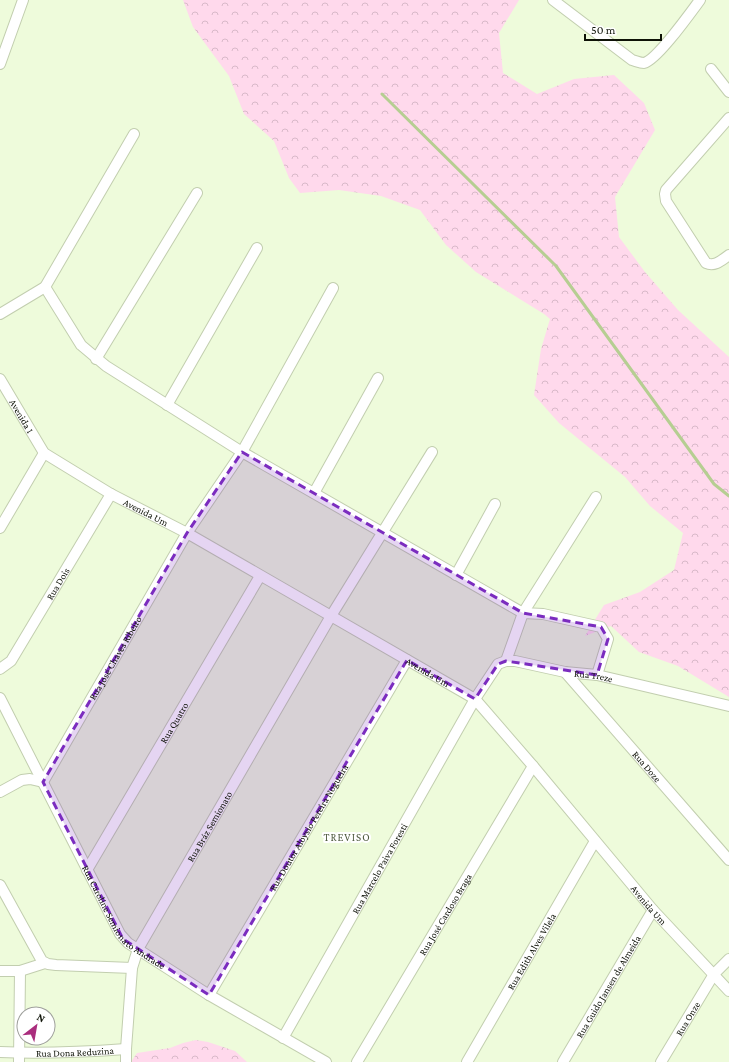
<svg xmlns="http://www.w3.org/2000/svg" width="729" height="1062" viewBox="0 0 729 1062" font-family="'Crimson Pro',serif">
<defs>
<pattern id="forest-crowns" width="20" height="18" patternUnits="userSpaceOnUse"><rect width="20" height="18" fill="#ffd9ec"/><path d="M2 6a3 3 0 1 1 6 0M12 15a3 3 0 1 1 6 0" fill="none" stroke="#d9b9c9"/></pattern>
</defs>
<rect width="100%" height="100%" fill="#eefbdb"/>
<path fill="url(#forest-crowns)" d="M183,0H519L499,33L503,73L537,94L574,79L614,75L644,103L655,130L615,197L619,237L645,272L678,310L729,357V697L678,666L639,652L611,626L585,636L604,605L640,592L674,570L683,533L650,506L625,477L559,423L534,395L541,349L550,319L544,314L476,272L446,245L420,210L381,196L339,190L300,193L289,178L274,141L244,114L229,76L193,27Z
M196,1040L208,1042L235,1051L247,1062H131L137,1053L170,1048L183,1043Z"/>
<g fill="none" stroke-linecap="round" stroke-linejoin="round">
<path stroke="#b6ce92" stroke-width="3" d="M382,94L556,266L714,484L729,496"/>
<g stroke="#c2ceaf" stroke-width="12">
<g id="street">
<path d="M553,0L632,60C636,61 640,63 644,63C657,60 691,12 700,0"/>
<path d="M0,64L23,0"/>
<path d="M711,69L729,92"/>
<path d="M729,118L666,190L665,194L666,201L706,263C715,267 722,260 729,255"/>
<path d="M45,287L81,345L106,366L242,452L523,613L543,614L601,627L608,639L597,675"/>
<path d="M0,314L45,287L134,134"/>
<path d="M96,359L197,193"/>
<path id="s1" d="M0,379L44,453L111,494L187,533L475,699L533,766L653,910L729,991"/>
<path d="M167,405L257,248"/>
<path d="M314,493L378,378"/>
<path d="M0,528L44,453"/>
<path d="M456,575L495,504"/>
<path d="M506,661L523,613L596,497"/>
<path id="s2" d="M0,669L11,661L111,494"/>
<path id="s3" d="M565,672L729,860"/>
<path id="s4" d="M0,698L120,934L128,943L209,995L326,1062"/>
<path id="s5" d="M0,792L22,780L30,779L43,782L187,533L242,452L333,288"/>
<path id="s6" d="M87,870L260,576"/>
<path d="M0,885L42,961L48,964L56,965L132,968"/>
<path d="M0,971H20L45,963"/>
<path id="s7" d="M209,995L407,660"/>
<path id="s8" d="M283,1038L475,699L498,664L506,661H515L565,672L597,675L729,706"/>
<path id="s9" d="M0,1052C42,1054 84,1052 126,1049"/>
<path d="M19,1062L20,971"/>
<path id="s10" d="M126,1062V1049L132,968L138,949L331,616L432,452"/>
<path id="s11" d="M357,1062L533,766"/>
<path id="s12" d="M467,1062L595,841"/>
<path id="s13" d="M563,1062L653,910"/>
<path id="s14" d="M661,1062L714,974L729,959"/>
</g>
</g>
<use href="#street" stroke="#fff" stroke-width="10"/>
</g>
<path fill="#7b2cbf" fill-opacity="0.2" stroke="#7b2cbf" stroke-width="3" stroke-dasharray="8 5" stroke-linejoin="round" d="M242,452L523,613L601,627L608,639L597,675L506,661L498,664L475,699L407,660L209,995L123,939L43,782L187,533Z"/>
<g text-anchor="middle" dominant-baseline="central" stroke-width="4" stroke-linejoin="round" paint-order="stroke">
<g font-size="10" fill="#0e1207" stroke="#fff">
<text stroke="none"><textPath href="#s1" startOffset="43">Avenida 1</textPath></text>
<text stroke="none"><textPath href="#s1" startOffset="204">Avenida Um</textPath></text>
<text stroke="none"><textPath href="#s2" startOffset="104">Rua Dois</textPath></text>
<text stroke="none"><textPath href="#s5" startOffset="190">Rua José Chaves Ribeiro</textPath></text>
<text stroke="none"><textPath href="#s1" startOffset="528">Avenida Um</textPath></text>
<text stroke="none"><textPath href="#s8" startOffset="529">Rua Treze</textPath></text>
<text stroke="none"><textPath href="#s6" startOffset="171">Rua Quatro</textPath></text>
<text stroke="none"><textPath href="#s3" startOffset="125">Rua Doze</textPath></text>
<text stroke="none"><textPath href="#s10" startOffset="256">Rua Bráz Semionato</textPath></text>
<text stroke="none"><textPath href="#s7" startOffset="195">Rua Doutor Aloysio Pereira Nogueira</textPath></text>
<text stroke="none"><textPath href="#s8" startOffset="195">Rua Marcelo Paiva Foresti</textPath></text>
<text stroke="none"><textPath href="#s1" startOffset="852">Avenida Um</textPath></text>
<text stroke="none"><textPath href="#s11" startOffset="172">Rua José Cardoso Braga</textPath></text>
<text stroke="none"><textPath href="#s4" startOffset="254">Rua Caroline Semionato Andrade</textPath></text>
<text stroke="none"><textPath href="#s12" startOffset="128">Rua Edith Alves Vilela</textPath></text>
<text stroke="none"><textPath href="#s13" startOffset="88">Rua Guido Jansen de Almeida</textPath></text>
<text stroke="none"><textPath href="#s14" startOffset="51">Rua Onze</textPath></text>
<text stroke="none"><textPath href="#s9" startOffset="75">Rua Dona Reduzina</textPath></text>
</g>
<g font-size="11" letter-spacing="1" fill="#4f5a3f" stroke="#fff">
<text x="347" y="837">TREVISO</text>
</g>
</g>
<g transform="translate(36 1026) rotate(31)"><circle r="19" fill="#ffffff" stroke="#9fa09c"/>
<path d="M0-3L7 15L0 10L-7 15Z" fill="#aa2d7d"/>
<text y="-6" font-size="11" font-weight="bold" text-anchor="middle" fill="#0e1207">N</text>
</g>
<path d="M585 34v6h76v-6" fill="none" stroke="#0e1207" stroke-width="2"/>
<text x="591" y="34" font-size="12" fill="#0e1207" stroke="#ffffff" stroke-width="3" paint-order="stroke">50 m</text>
</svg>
